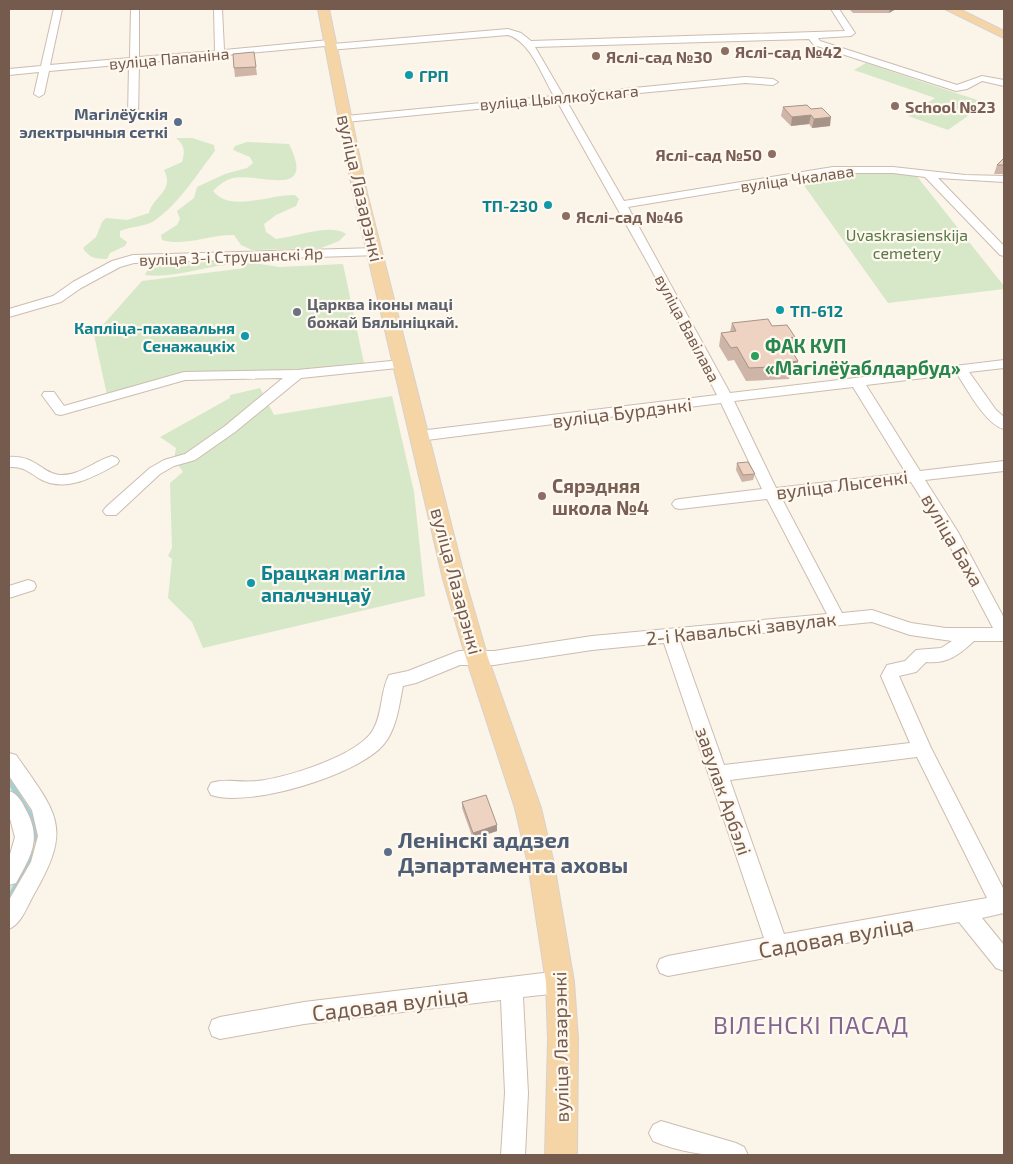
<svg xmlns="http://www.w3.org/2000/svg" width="1013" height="1164" viewBox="0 0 1013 1164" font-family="'Exo 2',sans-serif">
<rect width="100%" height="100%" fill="#fbf4e9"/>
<path fill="#d6e8c8" d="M866,63L986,103L948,130L908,116L935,98L854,70Z
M176,138H192L214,145L215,151C196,175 180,203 154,221C144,227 131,226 120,231V237L127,242L125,246L110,253L107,259C96,259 89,258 83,248L96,237L102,222L106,218L127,220L149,213C153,196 175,191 164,170L182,162C185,151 185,146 176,138Z
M247,142L289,144C317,201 259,172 233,178C225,180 219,185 213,191C230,213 271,194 295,195L299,199L296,206L276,215L264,224L266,232L276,239C295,237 332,223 346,234L339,241L321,248L252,250L241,245L234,235C211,234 184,247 162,240L161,235L177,225L180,219L177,211L194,198L197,187L225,174L247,168L253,163L250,157L233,150L235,146Z
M870,173L915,174L1004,286V289L888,303L798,177Z
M223,258L279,267L343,264L364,363L299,371L180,373L107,395L94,335L142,281L245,268L240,264C209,264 176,279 145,275L148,269L162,265Z
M260,388L274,415L392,396L414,492L425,596L203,648L192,622L168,598L172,559L168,556L172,548L170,483L183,472L174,459L176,448L160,437L230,398V395Z
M9,770L38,815L42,845L9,909V888L27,855L33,839V828L27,813L9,788Z"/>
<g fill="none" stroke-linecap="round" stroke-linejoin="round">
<path stroke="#a5cfd5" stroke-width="4.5" d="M9,781L32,817L37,842
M9,898L34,853"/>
<g stroke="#cdbcb0" stroke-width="2">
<path id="minor" d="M54,9H62L50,65L130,58L131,9H139V57L215,51L214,9H222L224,50L329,40L333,44L508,29L521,33L531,41L845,31L831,9H839L855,33L851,36L818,38L820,41L957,85L982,76L1004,80V86L982,81L967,89L956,91L814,45L809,39L535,47L563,95L745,77L773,79L778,82L773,85L745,83L566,100L624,201L833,167H893L965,175L1004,176V182L938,178L1004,246V256L1000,255L925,177L893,173H833L628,207L730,393L1004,360V368L969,372L996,410L1004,417V429C986,425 967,389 957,374L866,385L920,471L1004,461V471L925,480L958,532L1004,618V641H974C959,655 947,664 926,662L916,672L899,676L931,748L1004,890V913L982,918L1004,945V971L996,968L959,922L668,976L660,973L657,966L660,959L668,956L764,938L664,643L592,650L494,665H460L416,683L403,686C399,705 397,728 384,744C359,775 249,808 211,795L208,789L211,783C225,778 242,783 257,781C285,778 358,756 373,730C383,713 380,692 389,675L408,671L459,651H494L592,636L827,614L767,499L680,509L675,508L672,504L675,500L680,499L762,489L721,403L419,441L412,436L419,431L717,395L650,267L557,101L346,122L341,119L346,116L554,96C542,76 531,42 508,35L329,50L325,46L139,63L138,118L133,121L128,118L129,64L49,71L44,94L39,97L34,94L39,72L9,75V69L41,66ZM853,387L906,473L776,488L734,401ZM911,482L943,533L993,628H946L911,623L872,610L842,613L781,497ZM872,622L910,635L952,641L941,648L916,650L905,661L887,665L881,676L910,743L724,765L680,641ZM917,757L987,898L784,934L730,780Z
M375,248L379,249V255L134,263L120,267L81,288L61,302L9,317V309L53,296L73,282L112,261L133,255Z
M402,360L407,361L409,364L407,367L301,378L235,432L195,460L174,466L160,474L116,515H106L103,511L106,507L150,468L164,460L185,454L225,426L283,378L185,380L61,415L56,414L42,395L44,392H54L64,406L184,372L297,370Z
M112,456L117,458L119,461L117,464C94,477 66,493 40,479C29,472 23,466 9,467V457C36,455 42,474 60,475C80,476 94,461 112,456Z
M28,580L34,582L36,586L34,590L9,598V586Z
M9,753L16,755C58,815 73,827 33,896C27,907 21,924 9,929V900L31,862L38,836L32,810L9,776Z
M9,791C18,794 22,802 26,810C42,839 31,856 16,883L9,885V858L15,837L9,815Z
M560,971L568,975L571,982L568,989L560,993L523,997L528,1093L525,1155H501L505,1093L501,1000L304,1024L220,1039L212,1036L209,1028L212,1020L220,1017L304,1002Z
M661,1121L736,1143L744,1147L748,1155C715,1157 684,1154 653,1141L649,1133L653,1125Z"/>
</g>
<g stroke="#d8d1cd" stroke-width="2">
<path id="major" d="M318,9H329L367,193L465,579L488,658L541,808L554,864L574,982L578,1039L577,1155H545L548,1039L546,982L528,864L515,808L466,658L443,579L353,193Z
M945,9H959L1004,31V38Z"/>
</g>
<use href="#minor" fill="#fff" fill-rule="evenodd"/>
<use href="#major" fill="#f5d5a6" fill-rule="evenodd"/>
</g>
<path fill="#ceb5a7" d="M849,9H896L889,13H853Z
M254,52L257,75L235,77L234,68Z
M807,105L830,126L812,128L809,124L791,126L781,116L783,107Z
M1004,158V174H994L997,165Z
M732,323L772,326L795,337L792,350L798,361L795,374H790L789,379L746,381L734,360L728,361L719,346L721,333L730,332Z
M737,463L755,474L753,480L742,482L736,470Z
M462,802L497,831L473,839L462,808Z"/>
<path fill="#a79488" d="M890,9H896L889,13Z
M811,115L809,124L791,126L792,117Z
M831,117L830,126L812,128L814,119Z
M795,337L792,350L781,351L784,339Z
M798,361L795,374H790L792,366L790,362Z
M497,825V831L473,839V833Z"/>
<path fill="#efd3c2" stroke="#a79488" d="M254,52L256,67L234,68L233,54Z
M807,105L811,109L822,108L831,117L814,119L811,115L792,117L783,107Z
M1004,158V165H997Z
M768,319L772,326L787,325L795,337L784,339L798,361L790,362L792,366L749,368L737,347L731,348L721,333L736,331L732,323Z
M748,462L755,474L743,475L737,463Z
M486,795L497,825L473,833L462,802Z"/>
<g fill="#8d6e63" stroke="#fef8ef" stroke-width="2">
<circle cx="725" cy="51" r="5"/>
<circle cx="596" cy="56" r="5"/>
<circle cx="895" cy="106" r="5"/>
<circle cx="772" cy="154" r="5"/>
<circle cx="566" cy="216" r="5"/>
<circle cx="542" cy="496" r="5"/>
</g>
<g fill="#0f9aa8" stroke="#fef8ef" stroke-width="2">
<circle cx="409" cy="75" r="5"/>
<circle cx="548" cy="205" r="5"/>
<circle cx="780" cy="310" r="5"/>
<circle cx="245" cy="336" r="5"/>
<circle cx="251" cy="583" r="5"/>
</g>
<g fill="#5c6f8a" stroke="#fef8ef" stroke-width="2">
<circle cx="178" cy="122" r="5"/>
<circle cx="388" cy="852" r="5"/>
</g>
<circle fill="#6b7280" stroke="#fef8ef" stroke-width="2" cx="297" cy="312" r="5"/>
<circle fill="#2e9e5b" stroke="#fef8ef" stroke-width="2" cx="755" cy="356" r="5"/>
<g text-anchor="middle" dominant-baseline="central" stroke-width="4.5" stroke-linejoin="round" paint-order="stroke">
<g font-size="16" font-weight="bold" fill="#785e54" stroke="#fef8ef" text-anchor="start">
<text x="735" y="51">Яслі-сад №42</text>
<text x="606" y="56">Яслі-сад №30</text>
<text x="905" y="106">School №23</text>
<text x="762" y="154" text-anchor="end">Яслі-сад №50</text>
<text x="576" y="216">Яслі-сад №46</text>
</g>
<g font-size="16" fill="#745b4e" stroke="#fef8ef">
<text transform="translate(169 58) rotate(-5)">вуліца Папаніна</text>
<text transform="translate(559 97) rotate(-5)">вуліца Цыялкоўскага</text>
<text transform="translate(797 178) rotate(-8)">вуліца Чкалава</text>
<text transform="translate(231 256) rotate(-2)">вуліца 3-і Струшанскі Яр</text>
<text transform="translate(688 328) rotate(62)">вуліца Вавілава</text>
</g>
<g font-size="16" font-weight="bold" fill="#0d838f" stroke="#fef8ef" text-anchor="start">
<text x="419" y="75">ГРП</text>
<text x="538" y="205" text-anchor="end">ТП-230</text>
<text x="790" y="310">ТП-612</text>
<text x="235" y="327" text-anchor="end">Капліца-пахавальня<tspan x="235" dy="18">Сенажацкіх</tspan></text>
</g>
<g font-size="16" font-weight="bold" fill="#4e5e75" stroke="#fef8ef" text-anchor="end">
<text x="168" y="113">Магілёўскія<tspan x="168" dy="18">электрычныя сеткі</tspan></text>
</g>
<g font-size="16" fill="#577947" stroke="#fef8ef">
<text x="907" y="234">Uvaskrasienskija<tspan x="907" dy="18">cemetery</tspan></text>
</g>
<g font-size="16" font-weight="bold" fill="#5b616d" stroke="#fef8ef" text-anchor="start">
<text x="307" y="303">Царква іконы маці<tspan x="307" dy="18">божай Бялыніцкай.</tspan></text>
</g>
<g font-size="19" fill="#745b4e" stroke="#fef8ef">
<text transform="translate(361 188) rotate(77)">вуліца Лазарэнкі</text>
<text transform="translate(622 412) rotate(-7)">вуліца Бурдэнкі</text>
<text transform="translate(842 484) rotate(-7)">вуліца Лысенкі</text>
<text transform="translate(953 540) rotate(60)">вуліца Баха</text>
<text transform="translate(457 581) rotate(75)">вуліца Лазарэнкі</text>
<text transform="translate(741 628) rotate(-6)">2-і Кавальскі завулак</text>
<text transform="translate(724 791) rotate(71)">завулак Арбэлі</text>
<text transform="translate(560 1047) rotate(-91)">вуліца Лазарэнкі</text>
</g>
<g font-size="19" font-weight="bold" fill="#27864d" stroke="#fef8ef" text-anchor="start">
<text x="765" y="345">ФАК КУП<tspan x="765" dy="22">«Магілёўаблдарбуд»</tspan></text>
</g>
<g font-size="19" font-weight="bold" fill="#785e54" stroke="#fef8ef" text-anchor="start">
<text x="552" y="485">Сярэдняя<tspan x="552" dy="22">школа №4</tspan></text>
</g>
<g font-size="19" font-weight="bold" fill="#0d838f" stroke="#fef8ef" text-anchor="start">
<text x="261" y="572">Брацкая магіла<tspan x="261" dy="22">апалчэнцаў</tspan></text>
</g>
<g font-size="22" font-weight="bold" fill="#4e5e75" stroke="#fef8ef" text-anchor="start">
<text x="398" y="839">Ленінскі аддзел<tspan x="398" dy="25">Дэпартамента аховы</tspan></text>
</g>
<g font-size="22" fill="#745b4e" stroke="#fef8ef">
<text transform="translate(836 936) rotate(-10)">Садовая вуліца</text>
<text transform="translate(390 1003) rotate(-7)">Садовая вуліца</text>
</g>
<g font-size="24" letter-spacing="1" fill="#816690" stroke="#fef8ef">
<text x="811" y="1024">ВІЛЕНСКІ ПАСАД</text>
</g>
</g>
<rect width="1013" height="1164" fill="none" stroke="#745b4e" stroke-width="20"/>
</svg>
